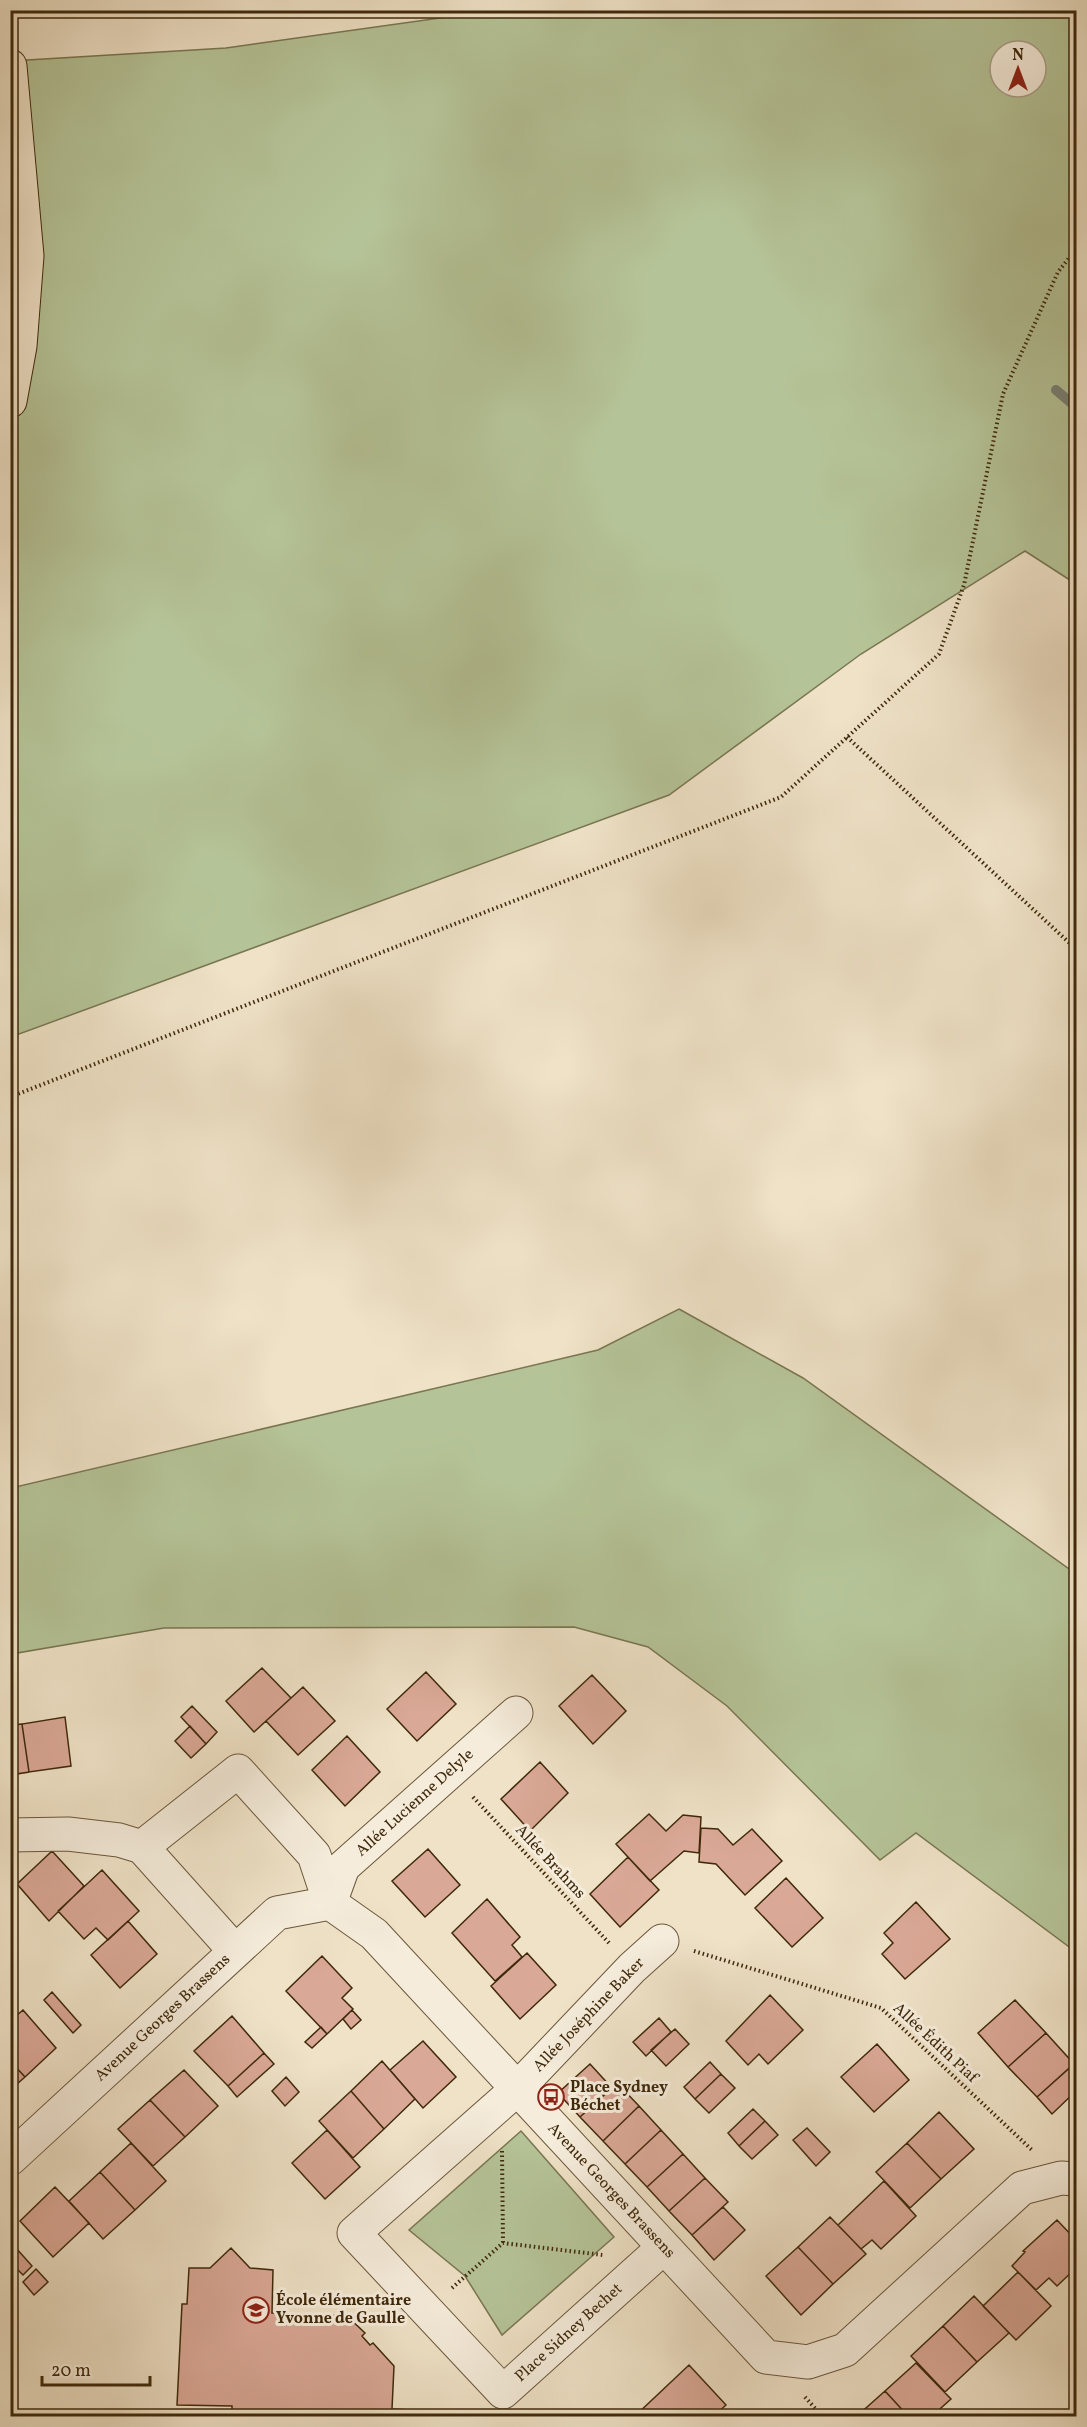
<svg xmlns="http://www.w3.org/2000/svg" width="1087" height="2427" viewBox="0 0 1087 2427" font-family="Vollkorn,serif">
<rect width="100%" height="100%" fill="#efe2c7"/>
<filter id="stains"><feTurbulence type="fractalNoise" baseFrequency=".00333" numOctaves="4"/><feColorMatrix values="0 0 0 0 .2 0 0 0 0 .09 0 0 0 0 .02 0 0 0 .5 -.17"/></filter>
<radialGradient id="worn" r=".72"><stop offset=".6" stop-color="#630" stop-opacity="0"/><stop offset="1" stop-color="#630" stop-opacity=".3"/></radialGradient>
<path fill="#b5c498" stroke="#7a7652" stroke-width="1.5" fill-rule="evenodd" d="M497,10L1076,11V584L1025,551L861,654L669,795L11,1037V61L226,48ZM1000,51H1036V87H1000Z
M679,1309L803,1378L1076,1574V1952L916,1833L880,1860L727,1706L648,1647L574,1627L164,1628L11,1654V1488L598,1350Z
M521,2131L614,2237L502,2335L465,2276L409,2230Z"/>
<g fill="none" stroke-linecap="round" stroke-linejoin="round">
<path stroke="#778176" stroke-width="10" d="M1056,390L1076,407"/>
</g>
<path fill="#daa896" stroke="#3f290b" stroke-width="1.5" d="M262,1668L291,1698L254,1732L226,1701Z
M426,1672L456,1704L417,1741L387,1709Z
M592,1675L626,1711L593,1744L559,1706Z
M303,1687L335,1721L298,1755L266,1721Z
M192,1706L217,1732L206,1744L181,1717Z
M65,1717L71,1766L29,1772L22,1724Z
M22,1724L29,1772L10,1775V1725Z
M190,1726L206,1744L191,1758L175,1741Z
M347,1736L380,1772L345,1806L312,1770Z
M540,1762L568,1793L530,1831L501,1799Z
M649,1814L666,1831L683,1815L701,1817L699,1853L684,1851L650,1881L616,1844Z
M701,1828L718,1829L733,1845L752,1829L782,1861L745,1895L716,1864L699,1862Z
M428,1849L460,1885L425,1917L392,1881Z
M52,1851L84,1886L49,1921L17,1884Z
M628,1857L659,1890L620,1927L590,1894Z
M102,1870L139,1911L108,1940L96,1928L84,1939L58,1911Z
M786,1878L823,1918L792,1947L755,1908Z
M487,1899L520,1937L512,1945L522,1957L495,1981L452,1933Z
M916,1902L950,1939L905,1979L882,1954L893,1943L884,1933Z
M128,1921L157,1954L120,1988L91,1955Z
M527,1953L556,1985L520,2019L491,1986Z
M322,1956L352,1988L342,1998L353,2009L327,2034L286,1991Z
M52,1992L81,2025L73,2033L44,2000Z
M770,1995L803,2030L768,2064L759,2054L748,2065L726,2041Z
M1015,2000L1046,2033L1008,2067L978,2033Z
M23,2010L56,2048L25,2077L10,2061V2021Z
M352,2010L361,2020L351,2029L343,2019Z
M232,2016L264,2053L228,2086L194,2051Z
M659,2018L671,2032L646,2056L633,2042Z
M321,2027L327,2034L312,2048L305,2042Z
M675,2029L689,2044L666,2066L651,2050Z
M1046,2033L1074,2064L1037,2097L1008,2067Z
M423,2041L456,2077L423,2108L390,2070Z
M877,2044L909,2080L874,2112L841,2077Z
M264,2053L274,2064L237,2097L228,2086Z
M10,2061L25,2077L10,2090Z
M382,2061L415,2099L384,2129L351,2091Z
M710,2062L721,2074L695,2099L684,2087Z
M1076,2062V2091L1052,2114L1037,2097Z
M590,2064L612,2088L580,2117L558,2093Z
M184,2070L218,2106L185,2137L150,2100Z
M721,2074L735,2088L709,2113L695,2099Z
M286,2077L299,2092L285,2106L272,2091Z
M617,2083L639,2106L603,2141L580,2117Z
M351,2091L384,2129L353,2158L319,2121Z
M150,2100L185,2137L153,2166L118,2129Z
M639,2106L661,2130L625,2164L603,2141Z
M753,2109L765,2121L739,2146L728,2133Z
M939,2112L974,2149L941,2179L907,2143Z
M765,2121L778,2135L752,2159L739,2146Z
M807,2128L830,2152L816,2166L793,2140Z
M327,2130L360,2167L325,2199L292,2163Z
M661,2130L683,2154L647,2187L625,2164Z
M131,2143L166,2181L135,2210L100,2172Z
M907,2143L941,2179L910,2208L876,2172Z
M683,2154L705,2178L669,2211L647,2187Z
M100,2172L135,2210L103,2239L69,2201Z
M705,2178L728,2202L692,2235L669,2211Z
M884,2181L916,2216L881,2249L872,2240L861,2249L838,2225Z
M55,2187L89,2223L53,2257L20,2221Z
M723,2207L745,2230L714,2260L692,2235Z
M830,2217L866,2254L833,2284L798,2247Z
M1057,2220L1076,2240V2268L1057,2286L1049,2278L1036,2290L1012,2266L1025,2252L1023,2251Z
M798,2247L833,2284L801,2315L766,2276Z
M16,2248L32,2266L23,2275L10,2262V2253Z
M231,2248L250,2268L273,2270L272,2313L347,2316L365,2333L362,2336L370,2345L373,2343L394,2366L392,2409L411,2410L410,2416H232V2406L177,2405L182,2304H187L189,2268H210Z
M36,2269L48,2282L34,2295L23,2282Z
M1018,2272L1051,2306L1016,2340L983,2306Z
M974,2296L1009,2333L977,2362L943,2326Z
M943,2326L977,2362L945,2392L911,2356Z
M916,2363L951,2399L932,2416H908L885,2391Z
M689,2365L726,2405L714,2416H635Z
M885,2391L908,2416H857Z"/>
<g fill="none" stroke-linecap="round" stroke-linejoin="round">
<g stroke="#6b573a" stroke-width="35">
<path id="minor" d="M10,1835L68,1834L119,1840L142,1847L235,1951
M142,1847L238,1771L314,1855L330,1903
M330,1903L343,1867L516,1713
M662,1941L632,1968L517,2089L354,2233L503,2392L663,2248
M10,2159L277,1913L330,1903L374,1934L766,2357L808,2362L845,2350L1022,2188L1061,2178L1076,2179"/>
</g>
<g stroke="#3f290b" stroke-width="35">
<path id="highway" d="M10,66L27,256L20,346L10,401"/>
</g>
<path stroke="#3f290b" stroke-width="4" stroke-dasharray="1.5 3" stroke-linecap="butt" d="M847,737L1076,949
M10,1097L781,797L939,654L964,585L1003,394L1058,272L1076,249
M473,1797L609,1943
M694,1951L881,2008L1032,2150
M502,2151L503,2243
M452,2288L503,2243L603,2255
M805,2397L822,2416"/>
<use href="#minor" stroke="#f5ecdb" stroke-width="33"/>
<use href="#highway" stroke="#efe2c7" stroke-width="33"/>
</g>
<defs>
<g id="bus-ring" transform="scale(1.35)"><circle r="9.5" fill="#f5ecdb" stroke="#8f2418" stroke-width="1.5"/><path d="M-5-6H5V4H4V6H2V4H-2V6H-4V4H-5ZM-3.5-4V0h7V-4ZM-3.5 1.2v1.5H-2V1.2ZM2 1.2v1.5H3.5V1.2Z" fill="#8f2418"/></g>
<g id="school-ring" transform="scale(1.35)"><circle r="9.5" fill="#f5ecdb" stroke="#8f2418" stroke-width="1.5"/><path d="M0-5L7-2L0 1L-7-2ZM-4 1L0 2.5L4 1V4Q0 6-4 4Z" fill="#8f2418"/></g>
</defs>
<g fill-rule="evenodd">
<use href="#bus-ring" x="551" y="2097"/>
<use href="#school-ring" x="256" y="2310"/>
</g>
<g text-anchor="middle" dominant-baseline="central" stroke-width="6" stroke-linejoin="round" paint-order="stroke">
<g font-size="16" fill="#3f290b" stroke="#f5ecdb">
<text transform="translate(415 1803) rotate(-42)">Allée Lucienne Delyle</text>
<text transform="translate(550 1862) rotate(47)">Allée Brahms</text>
<text transform="translate(589 2015) rotate(-46)">Allée Joséphine Baker</text>
<text transform="translate(163 2018) rotate(-43)">Avenue Georges Brassens</text>
<text transform="translate(935 2043) rotate(43)">Allée Édith Piaf</text>
<text transform="translate(611 2191) rotate(47)">Avenue Georges Brassens</text>
<text transform="translate(569 2333) rotate(-42)">Place Sidney Bechet</text>
</g>
<g font-size="16" font-weight="bold" fill="#3f290b" stroke="#f5ecdb" text-anchor="start">
<text x="570" y="2088">Place Sydney<tspan x="570" dy="18">Béchet</tspan></text>
<text x="276" y="2301">École élémentaire<tspan x="276" dy="18">Yvonne de Gaulle</tspan></text>
</g>
</g>
<rect width="1087" height="2427" fill="none" stroke="#efe2c7" stroke-width="36"/>
<rect x="12" y="12" width="1063" height="2403" fill="none" stroke="#3f290b" stroke-width="3"/>
<rect x="18" y="18" width="1051" height="2391" fill="none" stroke="#3f290b" stroke-width="1.5"/>
<g transform="translate(1018 69)"><circle r="28" fill="#f5ecdb" stroke="#ac9e88" stroke-width="1.5"/>
<path d="M0-4.5L10 22L0 15L-10 22Z" fill="#8f2418"/>
<text y="-9" font-size="16" font-weight="bold" text-anchor="middle" fill="#3f290b">N</text>
</g>
<path d="M42 2376v9h108v-9" fill="none" stroke="#3f290b" stroke-width="3"/>
<text x="51" y="2376" font-size="18" fill="#3f290b" stroke="#f5ecdb" stroke-width="4.5" paint-order="stroke">20 m</text>
<rect width="100%" height="100%" filter="url(#stains)"/>
<rect width="100%" height="100%" fill="url(#worn)"/>
</svg>
